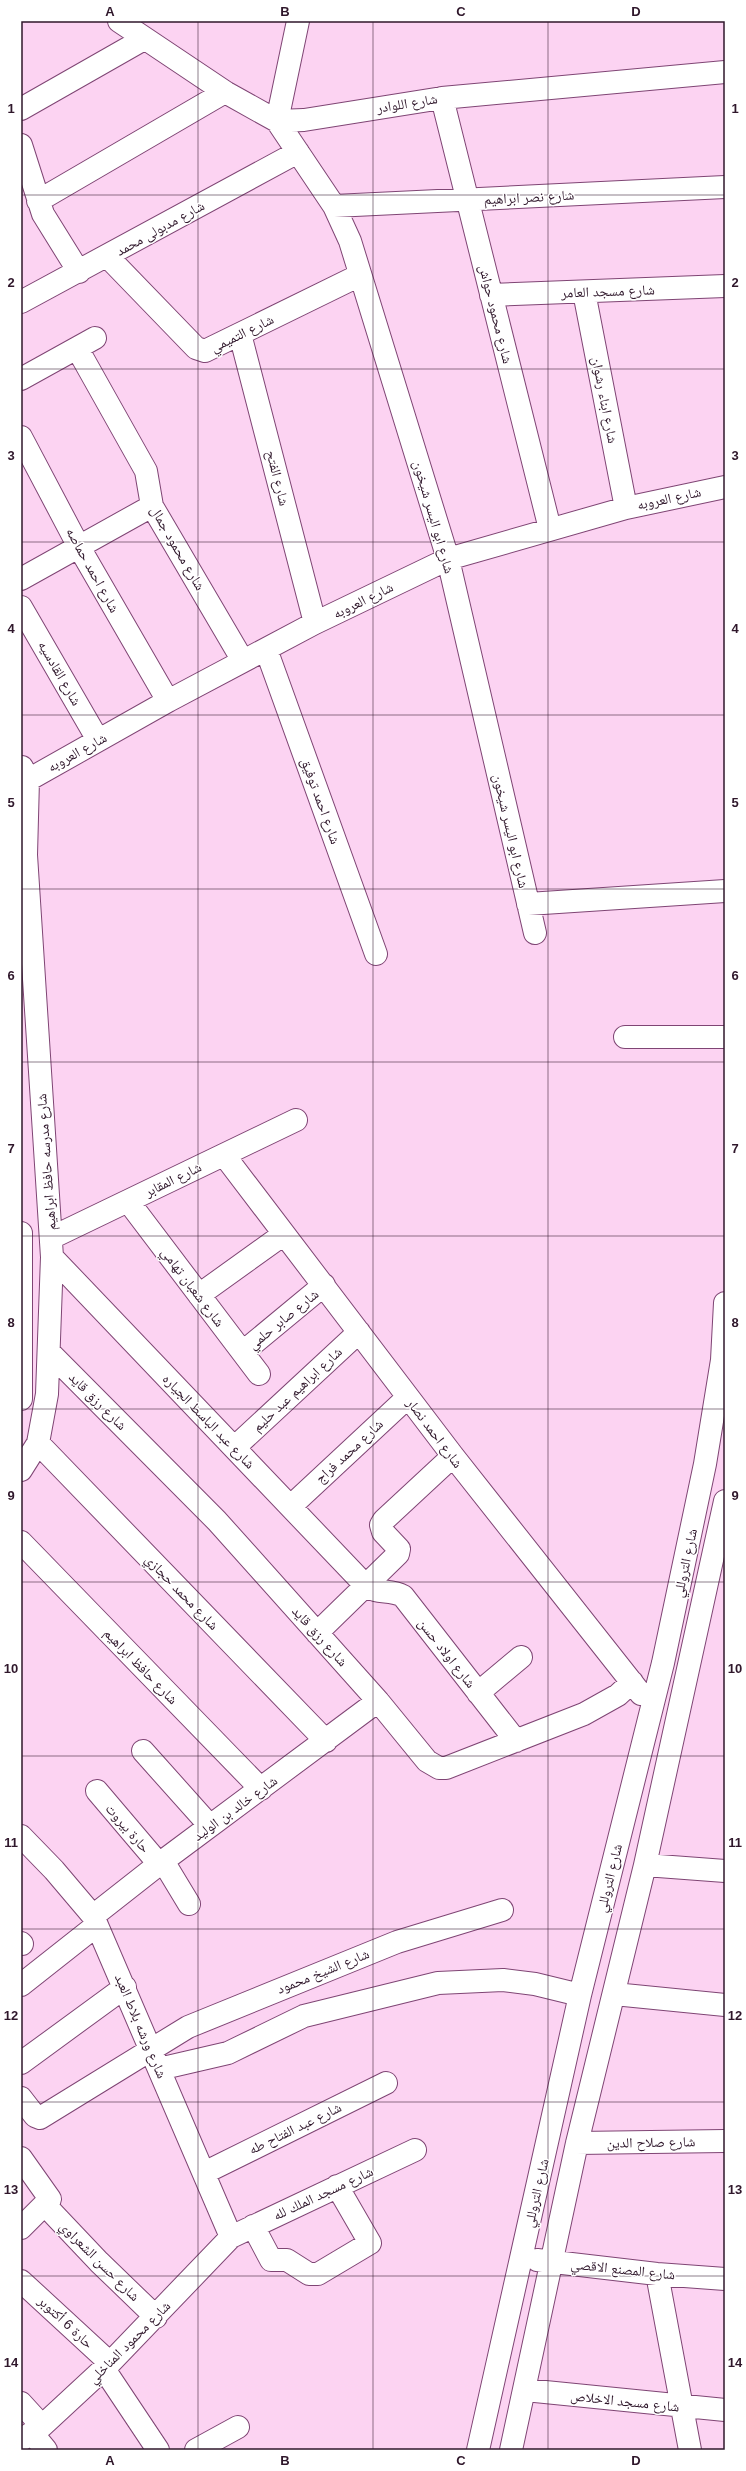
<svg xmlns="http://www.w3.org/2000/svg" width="746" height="2471" viewBox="0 0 746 2471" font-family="Arial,'Noto Naskh Arabic',sans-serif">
<rect width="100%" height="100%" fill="#fcd3f2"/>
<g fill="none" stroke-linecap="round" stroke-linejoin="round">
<g stroke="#7f4574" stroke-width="24">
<path id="minor" d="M119,21L225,92L277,121L304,120L442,98L725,72
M298,21L277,121L334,206L350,241L448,559L535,933
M442,98L550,529
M21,109L144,39
M21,145L43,214L79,272
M38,201L225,92
M334,206L725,187
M107,256L196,348L205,351L360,275
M584,292L626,508
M491,295L725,286
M21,302L298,152
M240,334L315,623
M77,348L146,471L152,506L243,661
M21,379L95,338
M21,437L79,547L168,701
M21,579L152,506
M21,607L98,740
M266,649L376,954
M28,780L168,701L315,623L448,559L626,508L725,487
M528,904L725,891
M625,1037H725
M224,1155L453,1456L641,1694
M128,1201L259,1374
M21,1233V1399
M51,1238L296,1120
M52,1257L366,1586C377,1594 391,1589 403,1596L516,1741
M199,1295L284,1234
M243,1352L324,1285
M50,1353L217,1521L378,1701L427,1761L439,1768H446L584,1714L618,1695L632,1682
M38,1443L326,1741
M235,1447L359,1332
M21,1470L38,1443L47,1394L52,1257L26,855L28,780L22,767
M291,1506L408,1397
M21,1542L261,1789
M317,1633L398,1554L399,1549L383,1532L381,1525L384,1520L453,1456
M478,1693L521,1657
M143,1751L210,1826
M97,1791L159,1864
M21,1836L54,1870L93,1916L231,2237
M163,1861L189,1904
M645,1865L725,1871
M93,1916L163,1861L378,1701
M21,1943L22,1944
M21,1985L97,1925
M614,1994L725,2005
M21,2063L125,1987
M159,2069L228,2053L304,2016L438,1983L503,1980L535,1984L580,1995
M21,2098L35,2116L40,2118L188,2027L397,1942L502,1910
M577,2143L725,2141
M21,2158L50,2199L21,2228
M204,2173L386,2083
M45,2205L99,2262L156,2317
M253,2226L271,2260H287L309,2274H318L370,2243L337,2186
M537,2260L657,2274L725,2279
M657,2274L690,2450
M21,2281L110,2363
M104,2369L158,2450
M525,2390L725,2410
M21,2403L42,2426
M32,2433L46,2450
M21,2440L42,2426L110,2363L231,2237L415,2150
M196,2450L238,2427
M478,2450L580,1995L663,1663L705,1464L722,1360L725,1303
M511,2450L577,2143L645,1865L725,1501"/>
</g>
<use href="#minor" stroke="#fff" stroke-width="22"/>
</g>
<path fill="none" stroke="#2f172b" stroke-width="1" stroke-opacity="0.55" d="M198,21V2450M373,21V2450M548,21V2450M21,195H725M21,369H725M21,542H725M21,715H725M21,889H725M21,1062H725M21,1236H725M21,1409H725M21,1582H725M21,1756H725M21,1929H725M21,2102H725M21,2276H725"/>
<g text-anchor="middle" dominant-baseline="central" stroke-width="3" stroke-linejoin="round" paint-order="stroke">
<g font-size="14" fill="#2f172b" stroke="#fff">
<text transform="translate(407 103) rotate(-9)">شارع اللوادر</text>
<text transform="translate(529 197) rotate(-3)">شارع نصر ابراهيم</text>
<text transform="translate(160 228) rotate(-29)">شارع مدبولى محمد</text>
<text transform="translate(608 291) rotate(-2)">شارع مسجد العامر</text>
<text transform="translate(496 314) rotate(76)">شارع محمود حواش</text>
<text transform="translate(242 333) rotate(-26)">شارع التميمي</text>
<text transform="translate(605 400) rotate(79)">شارع ابناء رشوان</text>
<text transform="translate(278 478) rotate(76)">شارع الفتح</text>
<text transform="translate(669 498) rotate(-12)">شارع العروبه</text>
<text transform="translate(434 517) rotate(74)">شارع ابو اليسر شيخون</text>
<text transform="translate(178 548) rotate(60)">شارع محمود جمال</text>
<text transform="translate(93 570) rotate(61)">شارع احمد حماصه</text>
<text transform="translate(363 600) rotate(-26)">شارع العروبه</text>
<text transform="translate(60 673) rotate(60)">شارع القادسيه</text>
<text transform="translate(77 752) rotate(-29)">شارع العروبه</text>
<text transform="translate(321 801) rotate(70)">شارع احمد توفيق</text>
<text transform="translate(511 831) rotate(77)">شارع ابو اليسر شيخون</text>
<text transform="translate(46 1162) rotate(-94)">شارع مدرسه حافظ ابراهيم</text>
<text transform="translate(173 1179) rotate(-26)">شارع المقابر</text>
<text transform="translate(193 1287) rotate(53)">شارع شعبان تهامي</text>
<text transform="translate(283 1319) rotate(-39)">شارع صابر حلمي</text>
<text transform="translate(297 1389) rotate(-43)">شارع ابراهيم عبد حليم</text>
<text transform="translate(98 1401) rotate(45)">شارع رزق قايد</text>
<text transform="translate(209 1421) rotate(46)">شارع عبد الباسط الجياره</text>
<text transform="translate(435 1433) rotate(53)">شارع احمد نصار</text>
<text transform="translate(349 1451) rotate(-43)">شارع محمد فراج</text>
<text transform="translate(685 1563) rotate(-78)">شارع التروللي</text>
<text transform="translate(182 1592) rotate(46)">شارع محمد حجازي</text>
<text transform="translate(320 1636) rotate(48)">شارع رزق قايد</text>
<text transform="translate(447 1653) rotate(52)">شارع اولاد حسن</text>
<text transform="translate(141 1666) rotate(46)">شارع حافظ ابراهيم</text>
<text transform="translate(235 1808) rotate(-36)">شارع خالد بن الوليد</text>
<text transform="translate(128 1828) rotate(49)">حارة بيروت</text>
<text transform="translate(609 1878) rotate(-76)">شارع التروللي</text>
<text transform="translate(323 1971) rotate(-22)">شارع الشيخ محمود</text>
<text transform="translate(141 2026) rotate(67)">شارع ورشه بلاط العبد</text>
<text transform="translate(295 2128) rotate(-26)">شارع عبد الفتاح طه</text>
<text transform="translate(651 2142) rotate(-1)">شارع صلاح الدين</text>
<text transform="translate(323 2193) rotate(-25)">شارع مسجد الملك لله</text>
<text transform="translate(536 2193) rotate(-77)">شارع التروللي</text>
<text transform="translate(100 2261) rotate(45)">شارع حسن الشعراوي</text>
<text transform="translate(623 2269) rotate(6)">شارع المصنع الاقصي</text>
<text transform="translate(66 2322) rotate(43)">حارة 6 أكتوبر</text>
<text transform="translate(129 2342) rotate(-45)">شارع محمود المناخلي</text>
<text transform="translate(625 2401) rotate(6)">شارع مسجد الاخلاص</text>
</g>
</g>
<rect width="746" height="2471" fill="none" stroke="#ffffff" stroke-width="44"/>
<rect x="22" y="22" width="702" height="2427" fill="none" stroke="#2f172b" stroke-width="1.5"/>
<g font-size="13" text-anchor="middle" font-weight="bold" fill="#2f172b">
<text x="110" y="16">A</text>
<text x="285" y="16">B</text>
<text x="461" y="16">C</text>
<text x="636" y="16">D</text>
<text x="11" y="113">1</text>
<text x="735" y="113">1</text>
<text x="11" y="287">2</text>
<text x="735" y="287">2</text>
<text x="11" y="460">3</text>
<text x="735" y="460">3</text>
<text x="11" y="633">4</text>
<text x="735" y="633">4</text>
<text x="11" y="807">5</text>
<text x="735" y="807">5</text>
<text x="11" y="980">6</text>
<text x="735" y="980">6</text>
<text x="11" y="1153">7</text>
<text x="735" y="1153">7</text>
<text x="11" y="1327">8</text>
<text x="735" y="1327">8</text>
<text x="11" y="1500">9</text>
<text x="735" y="1500">9</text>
<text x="11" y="1673">10</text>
<text x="735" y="1673">10</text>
<text x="11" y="1847">11</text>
<text x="735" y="1847">11</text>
<text x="11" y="2020">12</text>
<text x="735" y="2020">12</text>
<text x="11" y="2194">13</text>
<text x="735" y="2194">13</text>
<text x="11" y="2367">14</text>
<text x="735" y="2367">14</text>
<text x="110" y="2465">A</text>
<text x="285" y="2465">B</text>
<text x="461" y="2465">C</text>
<text x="636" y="2465">D</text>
</g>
</svg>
